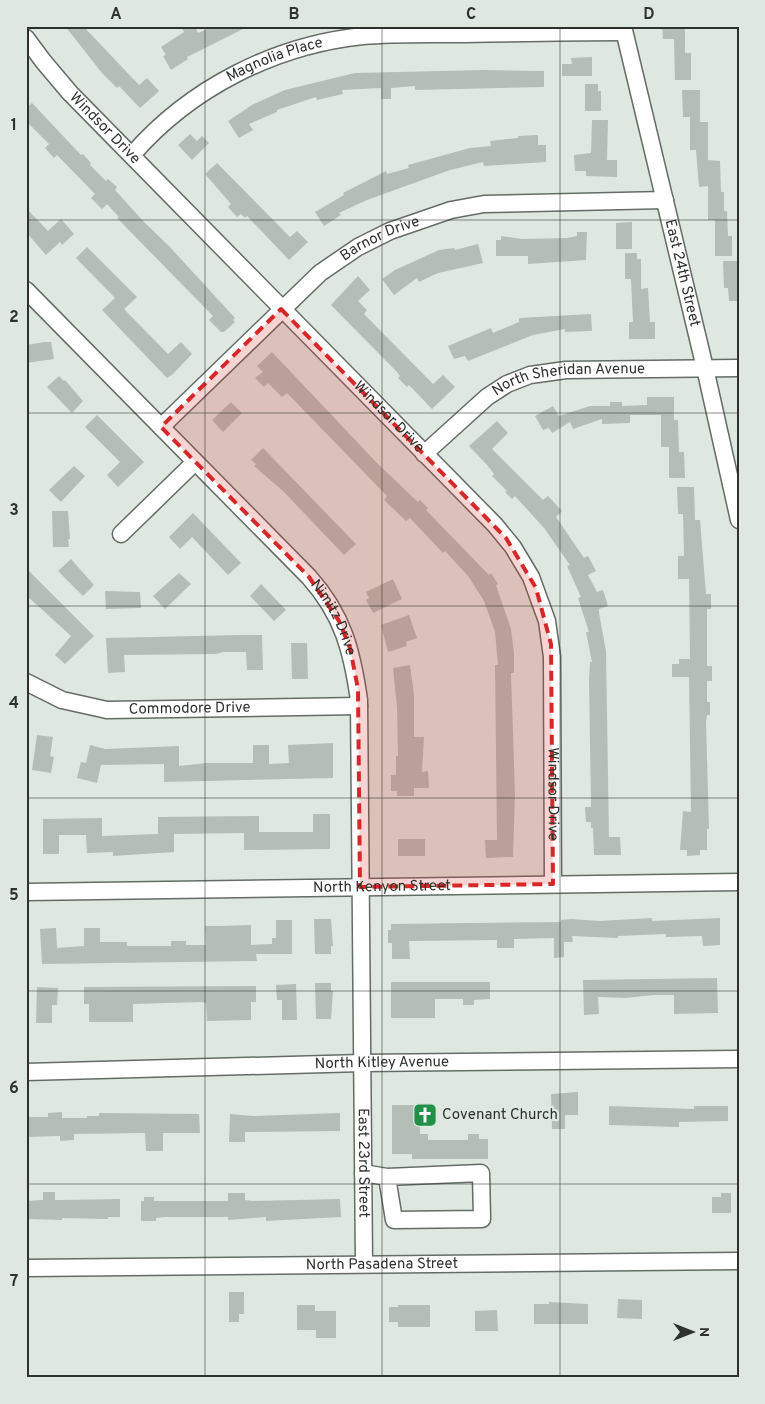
<svg xmlns="http://www.w3.org/2000/svg" width="765" height="1404" viewBox="0 0 765 1404" font-family="Overpass,sans-serif">
<rect width="100%" height="100%" fill="#dee8e0"/>
<path fill="#b5beb6" d="M65,26H83L139,85L147,78L159,91L140,108L119,86L117,88L102,73Z
M181,26H195L198,33L214,26H249L187,57L188,59L171,70L163,56L166,55L161,47L184,32Z
M662,26H685V53H691V80H675L674,39H663Z
M592,57V76H562V64H572L571,58Z
M484,70L544,71V87L415,90V86L391,88V99H381V88L342,90L343,94L317,100L316,97L277,110V112L249,124L253,130L239,138L228,121L252,105L285,90L355,73Z
M585,84H598V91H601V111H585Z
M682,90H700V122H708V160L720,161L721,192H724V211H727L728,236H732V256H715V220H708V186L699,187L696,150H690V117H683Z
M32,103L81,155L83,154L91,163L90,165L106,181L108,179L117,187L115,190L144,222L169,246L235,318L233,320L235,322L224,332H221L209,320L213,316L117,218L119,217L107,204L102,209L91,198L95,194L57,155L54,158L45,148L49,144L26,121V108Z
M592,120H608L607,160H617V177L586,176V171H575L574,155L591,153Z
M190,134L197,141L202,136L209,143L192,160L178,145Z
M538,135V145H546V162L484,166L483,162L450,170L367,200L339,213L341,215L324,226L315,212L344,195L343,193L386,171L387,174L409,168L408,165L470,148L491,146L490,141L518,138V136Z
M217,163L290,237L297,231L308,242L289,260L247,216L245,218L241,214L237,217L228,207L231,204L205,174Z
M26,208L48,231L61,219L74,234L62,245L60,242L46,255L26,232Z
M632,222V249H616V223Z
M577,232H587L586,260L528,264V256H496V240H501V236L522,239L567,238L577,236Z
M478,244L483,263L438,273L419,282L417,278L394,295L382,279L395,270L439,250L454,248L455,250Z
M87,247L137,297L124,309L168,354L181,342L192,354L173,374L167,378L102,310L115,298L76,258Z
M625,253H637V259H641V289L648,288L650,322H655V339H629V322H633L631,279H625Z
M723,261H739V301H729L728,288H724Z
M358,276L370,290L358,301L367,310L364,314L433,384L443,375L455,387L432,409L409,385L407,387L398,378L400,376L396,371L331,305Z
M591,314L592,331L565,332V329L533,335L468,361L465,356L454,359L448,346L491,328L493,333L519,322V318Z
M45,342H51L54,359L26,363V345Z
M272,352L376,462L418,502L420,500L428,508L426,510L489,575L491,573L498,584L496,585L511,629L514,653V673H511L515,794L513,857L486,858L485,840H497L495,665H498L495,632L484,601L468,576L445,551L443,553L410,518L406,521L384,500L387,496L287,393L282,397L268,383L264,387L255,378L263,372L257,366Z
M59,376L64,381L65,380L83,401L72,413L47,387Z
M647,397H674V420H678L679,452H684L685,478H669V447H661V415H630V423L602,424V419L573,429L570,422L552,433L549,428L543,430L535,416L553,406L559,416L590,406H610V402H622V406L647,405Z
M231,402L242,413L223,432L212,420Z
M97,415L144,462L118,487L107,475L120,462L85,427Z
M497,421L508,433L492,449L543,500L548,496L562,511L556,517L584,558L588,556L596,571L588,575L597,592L603,590L608,606L599,609V613L606,651L609,837H620L621,855H594L593,828H591V822H586L585,807H591V802L589,681L590,662H592L586,632H589L578,598L581,597L567,566L570,565L544,528L515,496L512,499L505,492L507,491L492,476L494,474L488,466L469,446Z
M263,448L356,544L344,555L283,491L254,466L256,464L251,460Z
M74,466L85,476L61,502L49,490Z
M677,487H694L695,520H700L706,594H711V609H707V666H712V681H707V702H710V715H707L706,722L709,829H707V850H700V855L687,856V850H680L683,811L691,812L689,677H672V664H679V659H690L689,579H678V556H684L683,514H678Z
M52,511H68L70,539H68L69,547H53Z
M193,513L241,563L228,575L192,537L180,549L169,537Z
M71,559L94,585L83,596L58,571Z
M26,568L94,636L65,664L55,655L71,636L26,595Z
M179,573L191,584L165,609L153,596Z
M393,579L402,599L373,613L366,600L369,598L366,592Z
M261,584L286,610L274,621L250,596Z
M105,591L140,592L141,608L106,609Z
M409,615L417,638L406,642L407,646L388,652L381,625Z
M241,635H262L263,670H247L246,652H223L216,654L124,655L125,672L108,673L106,638Z
M291,643H307L308,679H292Z
M410,665L414,695V737H424L422,772L428,771L429,788H414V796H397V791H391V775H396V756H398L397,707L393,668Z
M37,735L53,737L50,756L54,757L51,773L32,770Z
M333,743V778L164,782V764L101,765L97,783L77,778L81,762L86,763L90,745L105,749L179,746V766L206,763H253V745H269V764L289,763L288,745Z
M313,814H330V849L244,850V833L174,834V852L113,856V852L87,853L86,835H59V854H43V819L102,818V836L158,834V817L259,816V832H313Z
M398,839H425V856H398Z
M652,918V921L720,918V945L703,946L702,936L666,937V934L618,936V938L572,936L573,942H564V957L554,958V938L514,939V948H497V940L409,941L410,959H392V943H388V930H391V924L561,922V920L571,919L599,921Z
M314,919H331L333,946H331V954H315Z
M276,920H292V954H256L257,961L42,964L40,929L56,928L57,948L84,946V928H100V942H127V946H171V941H186V945H206L205,926H221L251,925V945L272,944V938H276Z
M717,978L718,1013L674,1014V995H654L625,998L598,997L599,1014L584,1015L583,980Z
M391,982H490V999L474,1000V1005H463V999H435V1018H391Z
M315,983H331V991H333L331,1019H316Z
M296,984L297,1020H282V1000H277L276,985Z
M256,986V1002H251V1020L207,1021L206,1003L202,1002L133,1004V1022H89V1004H84V987Z
M37,987L58,988L57,1005H52V1023H36Z
M578,1092V1115H565V1129H552L551,1094Z
M392,1105H420V1134H428V1140H468V1134H479V1139H488V1159H412V1154H392Z
M609,1106L694,1109V1106H728V1121L679,1122V1127L609,1125Z
M62,1112V1118H87V1116H99V1113L199,1114L200,1133H163V1151H146L145,1133L74,1134V1140L60,1141V1136L26,1137V1117H48V1113Z
M340,1113V1131L245,1132V1142H229L230,1114L253,1116Z
M43,1192H55V1200H62L120,1199V1217H108V1219L62,1218V1220L26,1219V1201L43,1200Z
M228,1193H245V1200L253,1201L340,1199L341,1217L266,1221V1217L228,1220V1217H165L156,1218V1221H141V1201H144V1197H154V1201H228Z
M721,1193H731V1213H712V1197H721Z
M229,1292H244V1314H239V1322H229Z
M618,1299L642,1300V1319L617,1318Z
M549,1302L588,1304V1324H534V1304H549Z
M297,1305H315V1311H336V1338H316V1330H297Z
M398,1305H430V1327H398V1322H389V1307H398Z
M497,1310L498,1331H475V1311Z"/>
<g fill="none" stroke-linecap="round" stroke-linejoin="round">
<g stroke="#646c65" stroke-width="19">
<g id="minor">
<path id="s1" d="M623,26L705,368L739,520"/>
<path id="s2" d="M26,38L43,61L70,93L495,525L513,547L531,577L547,621L552,657L553,884"/>
<path id="s3" d="M132,155C190,88 275,45 363,36C396,33 431,34 465,34C518,33 571,32 624,32"/>
<path id="s4" d="M26,290L309,577C343,615 352,651 359,700L364,1263"/>
<path id="s5" d="M161,427L320,273L358,247L390,231L451,210L484,204L665,200"/>
<path id="s6" d="M424,454L487,397L507,384L530,375L566,370L739,368"/>
<path d="M121,534L195,462"/>
<path id="s7" d="M26,682L62,700L107,710L359,706"/>
<path id="s8" d="M26,892L739,882"/>
<path id="s9" d="M26,1072L362,1063L739,1059"/>
<path d="M363,1173L387,1177L394,1220L482,1219L481,1173L387,1177"/>
<path id="s10" d="M26,1268L739,1261"/>
</g>
</g>
<use href="#minor" stroke="#fff" stroke-width="16"/>
</g>
<path fill="#d62828" fill-opacity="0.2" stroke="#d62828" stroke-width="4" stroke-dasharray="10 6" stroke-linejoin="round" d="M281,309L506,538L536,588L551,644L553,884L360,887L358,689L350,648L339,621L309,577L161,427Z"/>
<path fill="none" stroke="#2e322e" stroke-width="1" stroke-opacity="0.55" d="M205,26V1378M382,26V1378M560,26V1378M26,220H739M26,413H739M26,606H739M26,798H739M26,991H739M26,1184H739"/>
<defs>
<g id="church-square" transform="scale(1.25)"><rect x="-9" y="-9" width="18" height="18" rx="4" fill="#219049" stroke="#dee8e0"/><path d="M-1.2-6h2.4v3.5h3.3v2.4h-3.3V6h-2.4V-.1h-3.3v-2.4h3.3Z" fill="#fff"/></g>
</defs>
<g fill-rule="evenodd">
<use href="#church-square" x="425" y="1115"/>
</g>
<g text-anchor="middle" dominant-baseline="central" stroke-width="4.5" stroke-linejoin="round" paint-order="stroke">
<g font-size="15" fill="#2e322e" stroke="#dee8e0">
<text stroke="none"><textPath href="#s3" startOffset="174">Magnolia Place</textPath></text>
<text stroke="none"><textPath href="#s2" startOffset="120">Windsor Drive</textPath></text>
<text stroke="none"><textPath href="#s5" startOffset="291">Barnor Drive</textPath></text>
<text stroke="none"><textPath href="#s1" startOffset="254">East 24th Street</textPath></text>
<text stroke="none"><textPath href="#s6" startOffset="171">North Sheridan Avenue</textPath></text>
<text stroke="none"><textPath href="#s2" startOffset="525">Windsor Drive</textPath></text>
<text stroke="none"><textPath href="#s4" startOffset="451">Nimitz Drive</textPath></text>
<text stroke="none"><textPath href="#s7" startOffset="169">Commodore Drive</textPath></text>
<text stroke="none"><textPath href="#s2" startOffset="960">Windsor Drive</textPath></text>
<text stroke="none"><textPath href="#s8" startOffset="356">North Kenyon Street</textPath></text>
<text stroke="none"><textPath href="#s9" startOffset="356">North Kitley Avenue</textPath></text>
<text stroke="none"><textPath href="#s4" startOffset="1001">East 23rd Street</textPath></text>
<text stroke="none"><textPath href="#s10" startOffset="356">North Pasadena Street</textPath></text>
</g>
<g font-size="15" fill="#2e322e" stroke="#dee8e0" text-anchor="start">
<text x="442" y="1115">Covenant Church</text>
</g>
</g>
<rect width="765" height="1404" fill="none" stroke="#dee8e0" stroke-width="55"/>
<g transform="translate(692 1332) rotate(90)" stroke="#dee8e0" stroke-width="4" paint-order="stroke">
<path d="M0-4L9 19L0 12L-9 19Z" fill="#2e322e"/>
<text y="-8" font-size="14" font-weight="bold" text-anchor="middle" fill="#2e322e">N</text>
</g>
<rect x="28" y="28" width="710" height="1348" fill="none" stroke="#2e322e" stroke-width="2"/>
<g font-size="16" text-anchor="middle" font-weight="bold" fill="#2e322e">
<text x="116" y="19">A</text>
<text x="294" y="19">B</text>
<text x="471" y="19">C</text>
<text x="649" y="19">D</text>
<text x="14" y="130">1</text>
<text x="14" y="322">2</text>
<text x="14" y="515">3</text>
<text x="14" y="708">4</text>
<text x="14" y="900">5</text>
<text x="14" y="1093">6</text>
<text x="14" y="1286">7</text>
</g>
</svg>
